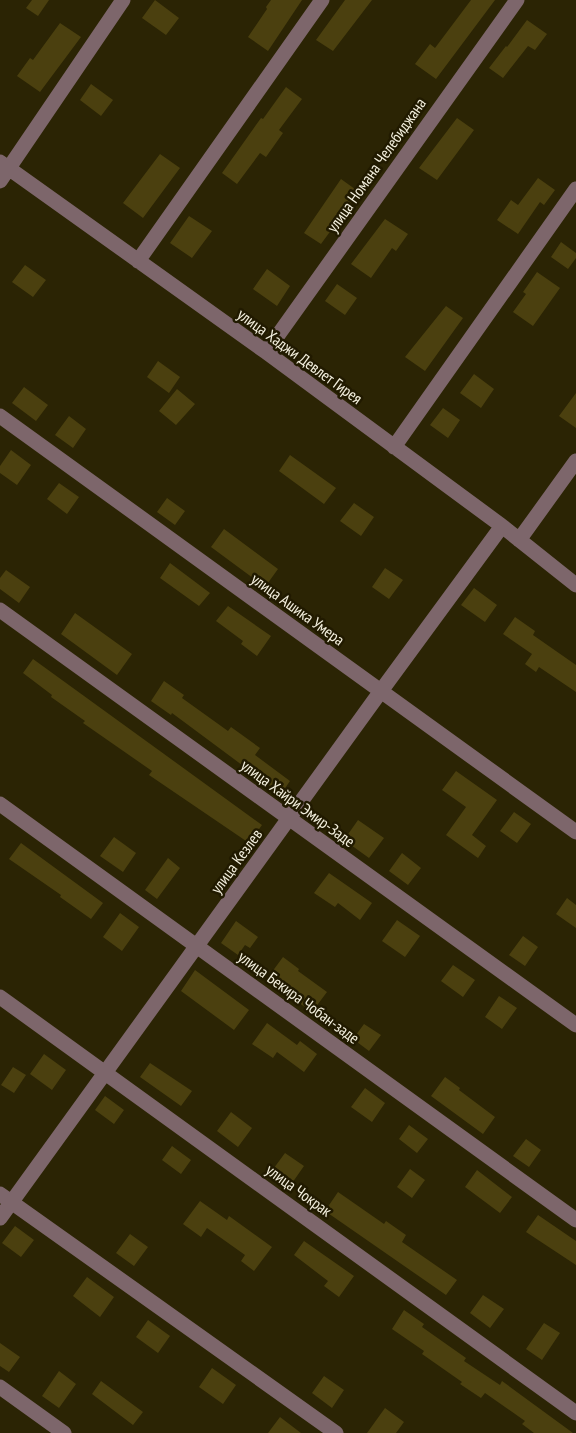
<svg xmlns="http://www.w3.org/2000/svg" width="576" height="1433" viewBox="0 0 576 1433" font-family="'PT Sans Narrow',sans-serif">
<rect width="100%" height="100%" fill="#2b2404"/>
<path fill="#4b400f" d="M32,0H49L38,16L26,8Z
M155,0L179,18L166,35L142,18Z
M271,0H302L268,51L248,37L267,9L266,7Z
M345,0H372L333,51L316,40Z
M471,0H495L436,79L415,64L430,44L435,48Z
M527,20L547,34L535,50L528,46L503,78L489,68L506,46L507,47Z
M60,23L81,37L40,92L17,76L30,58L33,60Z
M91,84L113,100L101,116L80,100Z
M286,87L302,99L279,130L283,133L266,157L260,153L237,184L222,173L261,118L263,119Z
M457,118L474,130L437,180L419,168Z
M160,154L180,168L143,218L123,203Z
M538,178L555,190L544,205L540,202L518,234L497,220L511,200L518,205Z
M341,179L359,192L321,244L304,233Z
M189,216L212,231L192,258L170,243Z
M385,219L408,234L396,251L392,248L371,278L351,264Z
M561,242L576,253V258L568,269L551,257Z
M25,265L46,280L33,297L12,282Z
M267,269L290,286L277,306L253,289Z
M537,272L560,288L533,326L513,312L526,294L523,292Z
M337,284L357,298L345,315L325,301Z
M446,306L463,318L425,371L405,357Z
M158,361L180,377L169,393L147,377Z
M474,374L494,389L481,408L460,393Z
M24,387L48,405L36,421L12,403Z
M177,389L195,404L176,425L159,411Z
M576,393V428L559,416Z
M443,408L460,420L448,438L430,425Z
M69,416L86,429L73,448L55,435Z
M11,450L31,465L17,485L0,473V466Z
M290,455L336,488L324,504L279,471Z
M59,483L79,497L67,514L47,499Z
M167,498L185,511L175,525L157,512Z
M354,503L374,517L361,536L340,521Z
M224,529L278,569L265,587L211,547Z
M170,563L210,593L199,606L160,578Z
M385,568L403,580L389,599L372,587Z
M6,570L30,587L19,603L0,589V578Z
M474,588L497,605L485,622L461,605Z
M228,606L271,636L257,656L241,644L243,641L216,621Z
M75,613L132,654L117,675L61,634Z
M515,617L535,631L533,635L576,665V692L539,667L536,672L525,664L532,654L503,634Z
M33,659L262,825L249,843L149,775L152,771L83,723L85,721L51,697L52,695L23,673Z
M164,681L184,695L182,698L228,731L231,727L260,748L255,755L290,781L281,794L172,713L171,715L151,701Z
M456,771L497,800L472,835L486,846L478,858L446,835L466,807L442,790Z
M514,812L531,824L517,843L500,831Z
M358,820L384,838L369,858L344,840Z
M114,837L136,853L123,872L100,856Z
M21,843L103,903L91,919L60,897L61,895L9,859Z
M402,853L421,868L408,885L389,871Z
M168,858L180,868L157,899L145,890Z
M329,873L372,903L360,920L338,903L335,907L314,893Z
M567,898L576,905V928L556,914Z
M120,913L139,927L122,951L103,937Z
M397,920L420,936L405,957L382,941Z
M236,921L258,937L250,948L245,945L238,955L221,943Z
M523,936L538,947L525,966L509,955Z
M283,957L299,969L298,971L327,992L312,1012L292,998L294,995L269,976Z
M453,965L475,980L463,997L441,981Z
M195,970L249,1010L234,1030L181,991Z
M499,996L517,1008L502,1029L485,1017Z
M267,1023L297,1045L300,1041L317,1054L304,1072L277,1052L273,1058L252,1044Z
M364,1024L381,1035L369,1051L353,1039Z
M44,1054L66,1070L52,1090L30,1074Z
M150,1063L192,1091L181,1106L140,1077Z
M13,1067L26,1075L14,1093L1,1085Z
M445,1077L460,1088L459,1090L495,1117L483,1134L431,1096Z
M365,1088L385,1103L372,1122L351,1107Z
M105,1096L124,1110L114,1124L95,1110Z
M231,1112L252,1128L238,1147L217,1131Z
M409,1125L428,1139L417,1153L399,1139Z
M526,1139L541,1150L529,1167L513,1156Z
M172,1146L191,1160L181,1174L162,1160Z
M285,1153L304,1166L290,1186L271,1172Z
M410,1169L425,1180L412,1198L397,1187Z
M477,1170L512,1197L500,1213L465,1187Z
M338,1192L384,1224L386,1221L406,1235L402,1242L457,1280L446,1295L325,1211Z
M200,1201L227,1220L229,1216L272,1247L254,1271L241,1261L245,1255L207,1228L201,1237L183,1224Z
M538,1215L576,1241V1265L526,1232Z
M15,1226L34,1240L21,1257L2,1243Z
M130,1234L148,1247L134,1266L116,1253Z
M304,1241L354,1276L339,1297L324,1286L328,1281L294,1255Z
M87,1277L114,1297L100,1317L73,1296Z
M483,1295L504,1309L490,1328L470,1313Z
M404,1310L424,1324L422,1327L466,1358L464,1361L500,1385L502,1381L573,1433H534L522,1424L525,1421L485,1393L481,1398L460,1384L462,1382L422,1354L424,1351L392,1329Z
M148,1320L170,1336L158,1353L136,1337Z
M544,1323L560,1333L542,1360L526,1349Z
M0,1343L20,1357L9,1372L0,1366Z
M212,1368L236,1385L223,1404L199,1387Z
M59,1371L76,1384L59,1408L42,1396Z
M324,1376L344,1390L332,1408L312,1393Z
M101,1381L143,1412L133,1425L92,1394Z
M385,1408L404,1422L396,1433H367Z
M280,1417L301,1433H268Z"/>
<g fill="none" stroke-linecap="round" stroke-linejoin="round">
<path stroke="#7d666b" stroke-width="15" d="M0,162L266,352L502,526L576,585
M0,181L123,0
M138,261L322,0
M266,352L517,0
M0,416L576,832
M394,447L576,189
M519,540L576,461
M0,610L576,1025
M0,804L576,1220
M0,997L576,1413
M0,1194L336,1433
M0,1218L381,691L502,526
M0,1387L64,1433"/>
</g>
<g text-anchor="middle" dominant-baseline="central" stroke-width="5" stroke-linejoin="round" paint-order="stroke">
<g font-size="16" fill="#f4f0de" stroke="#211a00">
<text transform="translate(376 165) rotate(-55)">улица Номана Челебиджана</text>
<text transform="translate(300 356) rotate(36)">улица Хаджи Девлет Гирея</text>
<text transform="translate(298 609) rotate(36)">улица Ашика Умера</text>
<text transform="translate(298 803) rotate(36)">улица Хайри Эмир-Заде</text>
<text transform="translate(236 861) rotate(-54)">улица Кезлев</text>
<text transform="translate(299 997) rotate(36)">улица Бекира Чобан-заде</text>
<text transform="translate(299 1190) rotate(36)">улица Чокрак</text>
</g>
</g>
</svg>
